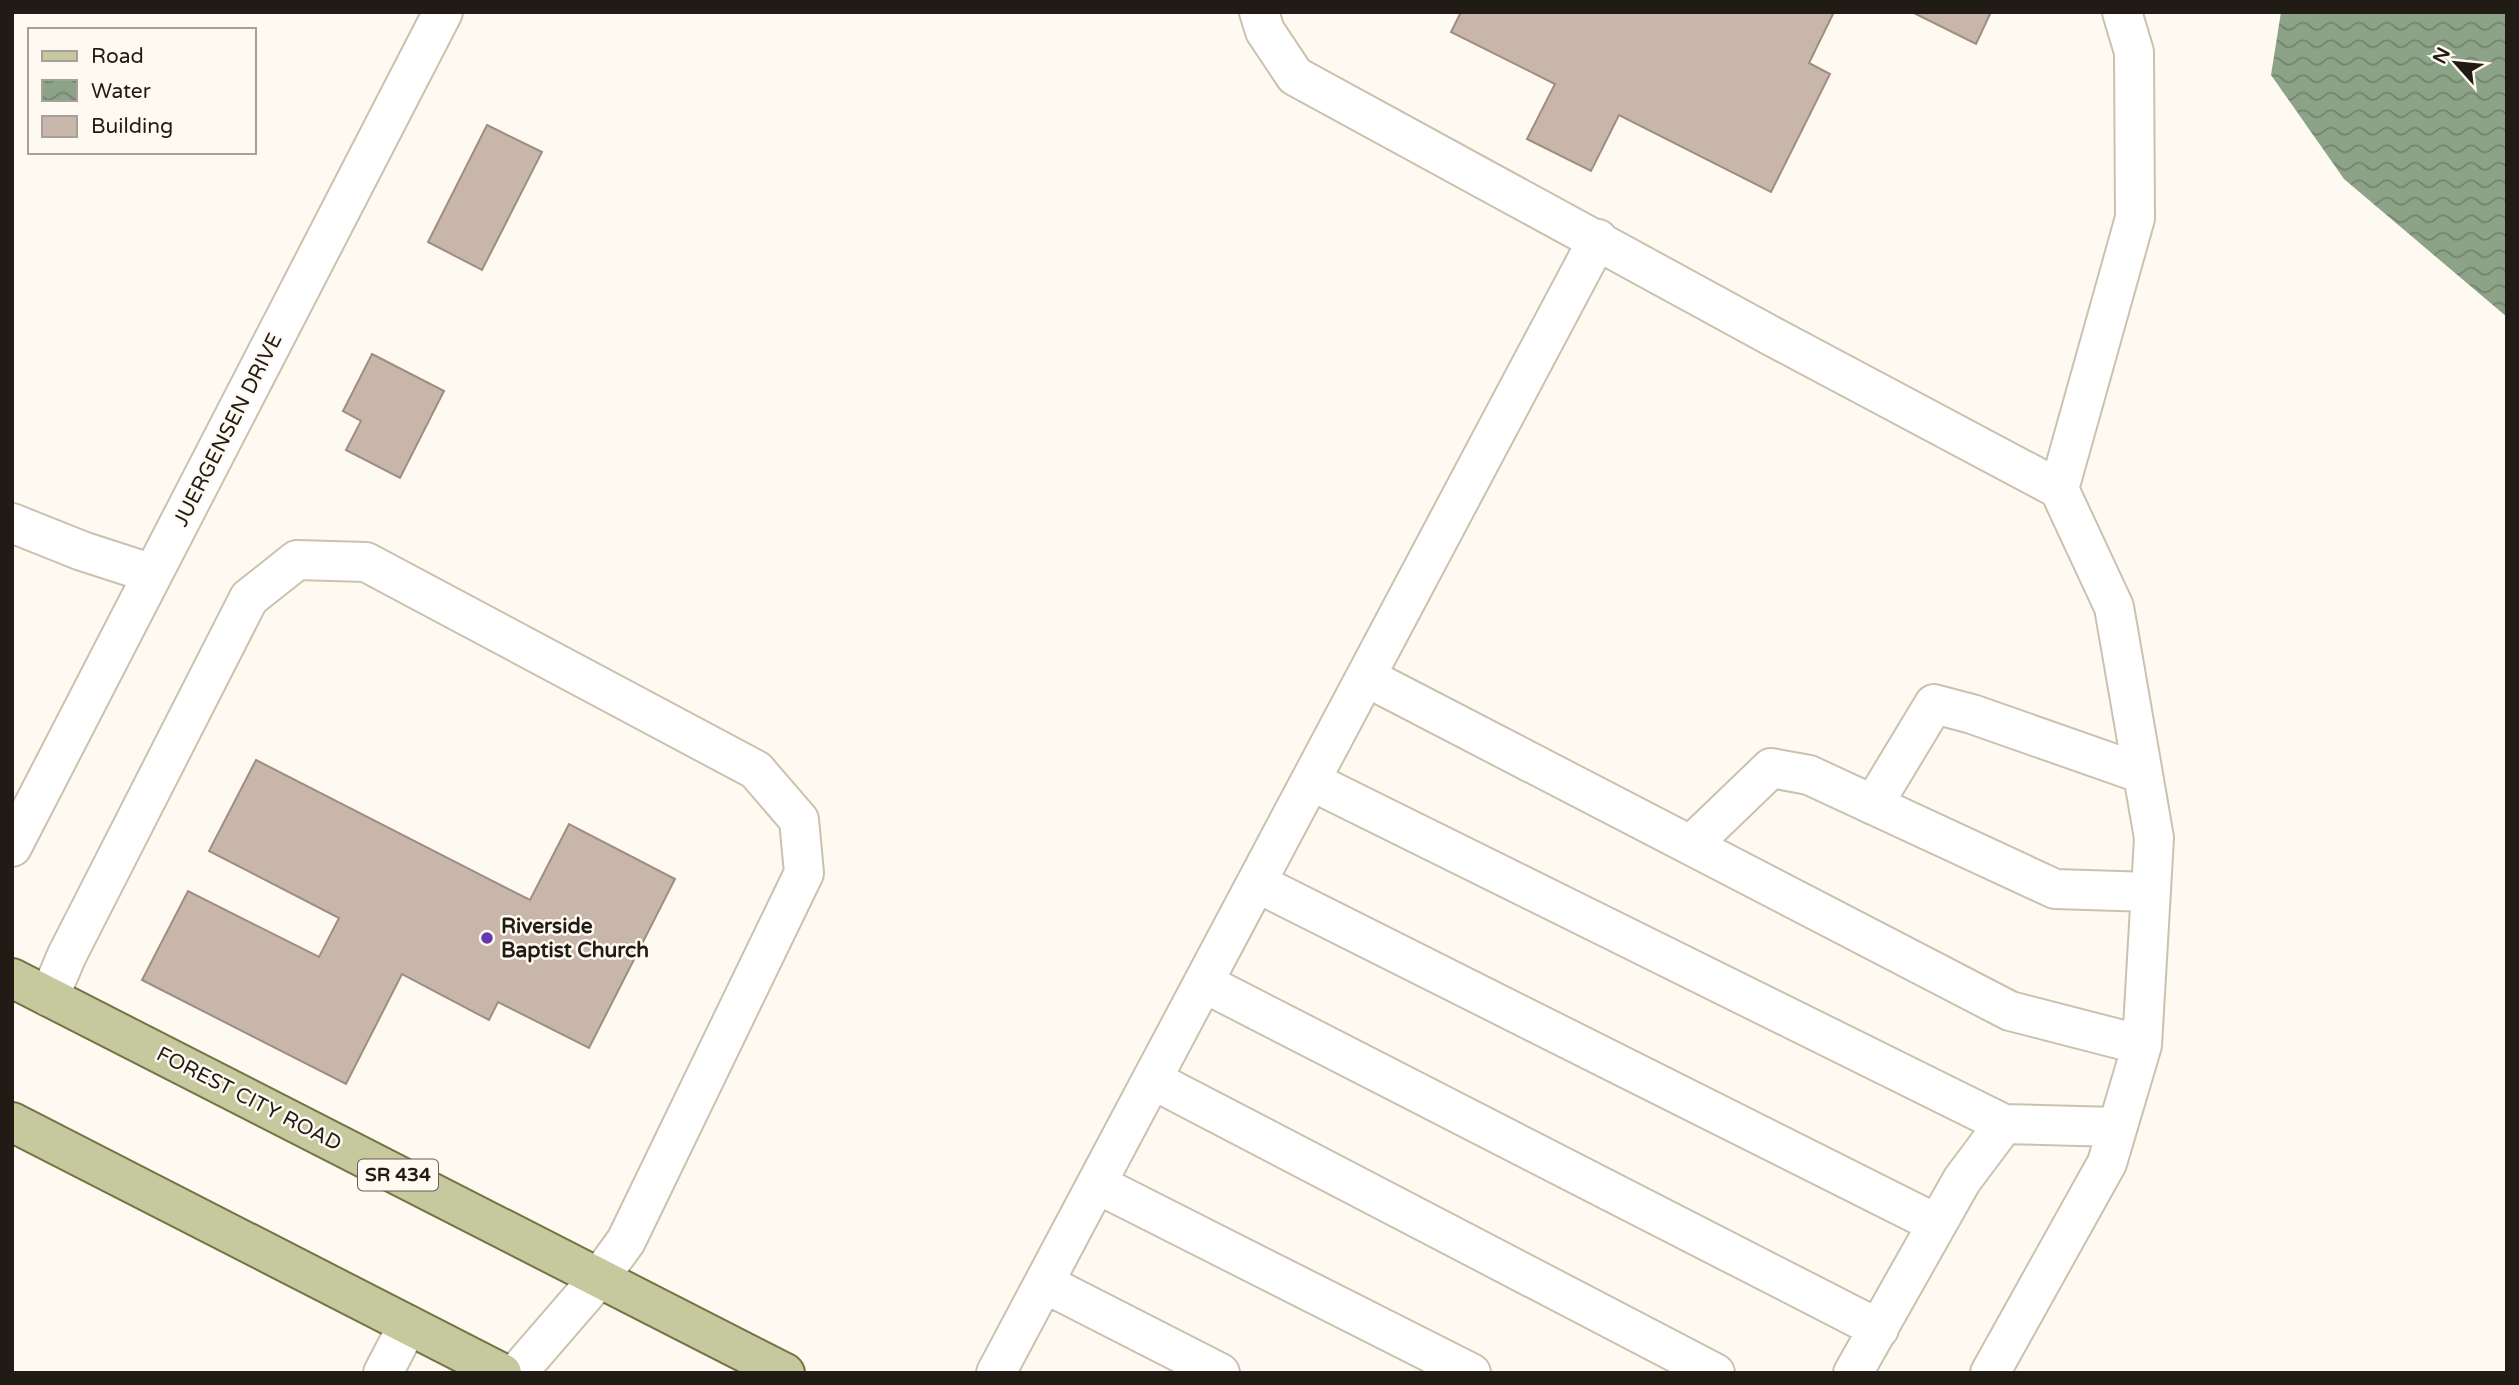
<svg xmlns="http://www.w3.org/2000/svg" width="2519" height="1385" viewBox="0 0 2519 1385" font-family="'Varela Round',sans-serif">
<defs>
<pattern id="water-waves" width="16" height="10" patternUnits="userSpaceOnUse" patternTransform="scale(1.75)"><rect width="16" height="10" fill="#8da388"/><path d="M0 5q4-4 8 0t8 0" fill="none" stroke="#73846e"/></pattern>
</defs>
<rect width="100%" height="100%" fill="#fefaf2"/>
<path fill="url(#water-waves)" d="M2281,12H2507V317L2344,179L2271,75Z"/>
<path fill="#c9b6aa" stroke="#9f8d81" stroke-width="2" d="M1461,12H1834L1809,63L1830,74L1771,192L1619,115L1591,171L1527,139L1555,84L1451,32Z
M1912,12H1991L1976,44Z
M487,125L542,152L482,270L428,242Z
M372,354L444,391L400,478L346,450L361,421L343,411Z
M256,760L530,900L569,824L675,879L589,1048L498,1002L489,1020L402,974L346,1084L142,980L188,891L319,957L339,918L209,851Z"/>
<g fill="none" stroke-linecap="round" stroke-linejoin="round">
<g stroke="#cbc1ae" stroke-width="42">
<path id="minor" d="M1259,12L1265,31L1295,76L1777,339L2059,489L2114,607L2154,838L2142,1045L2107,1163L1990,1373
M2059,489L2135,218L2134,52L2122,12
M12,523L82,551L153,574
M1366,677L2010,1011L2142,1045
M1311,781L2004,1124
M1873,805L1934,704L1972,714L2143,774
M1691,845L1771,768L1809,775L2055,889L2151,892
M12,847L443,12
M1257,883L1937,1224
M1204,983L1879,1329
M49,997L67,955L249,598L297,560L366,562L756,770L799,820L804,873L626,1241L599,1278L517,1373
M1153,1080L1715,1373
M1097,1184L1471,1373
M1044,1283L1220,1373
M383,1373L408,1325
M996,1373L1598,239
M1853,1373L1962,1180L2004,1124L2117,1127"/>
</g>
<g stroke="#737443" stroke-width="42">
<path id="major" d="M12,978L785,1373
M12,1122L502,1373"/>
</g>
<use href="#minor" stroke="#fff" stroke-width="38"/>
<use href="#major" stroke="#c6c89d" stroke-width="38"/>
</g>
<circle fill="#6838af" stroke="#fefaf2" stroke-width="2.5" cx="487" cy="938" r="7"/>
<g text-anchor="middle" dominant-baseline="central" stroke-width="5" stroke-linejoin="round" paint-order="stroke">
<rect fill="#fefaf2" stroke="#635f57" stroke-width="2" x="358" y="1159.5" width="80" height="31" rx="5"/>
<g font-size="19" font-weight="bold" fill="#201c15">
<text x="398" y="1175">SR 434</text>
</g>
<g font-size="21" fill="#201c15" stroke="#fefaf2">
<text transform="translate(228 430) rotate(-63)">JUERGENSEN DRIVE</text>
<text transform="translate(249 1099) rotate(27)">FOREST CITY ROAD</text>
</g>
<g font-size="21" font-weight="bold" fill="#201c15" stroke="#fefaf2" text-anchor="start">
<text x="501" y="926">Riverside<tspan x="501" dy="24">Baptist Church</tspan></text>
</g>
</g>
<rect width="2519" height="1385" fill="none" stroke="#201c15" stroke-width="28"/>
<rect x="28" y="28" width="228" height="126" fill="#fefaf2" stroke="#a5a19a" stroke-width="2"/>
<rect x="42" y="51" width="35" height="10" fill="#c6c89d" stroke="#a5a19a" stroke-width="2"/>
<text x="91" y="63" font-size="21" fill="#201c15">Road</text>
<rect x="42" y="80" width="35" height="21" fill="url(#water-waves)" stroke="#a5a19a" stroke-width="2"/>
<text x="91" y="98" font-size="21" fill="#201c15">Water</text>
<rect x="42" y="116" width="35" height="21" fill="#c9b6aa" stroke="#a5a19a" stroke-width="2"/>
<text x="91" y="133" font-size="21" fill="#201c15">Building</text>
<g transform="translate(2456 63) rotate(297)" stroke="#fefaf2" stroke-width="5" paint-order="stroke">
<path d="M0-5L12 26L0 18L-12 26Z" fill="#201c15"/>
<text y="-10" font-size="19" font-weight="bold" text-anchor="middle" fill="#201c15">N</text>
</g>
</svg>
